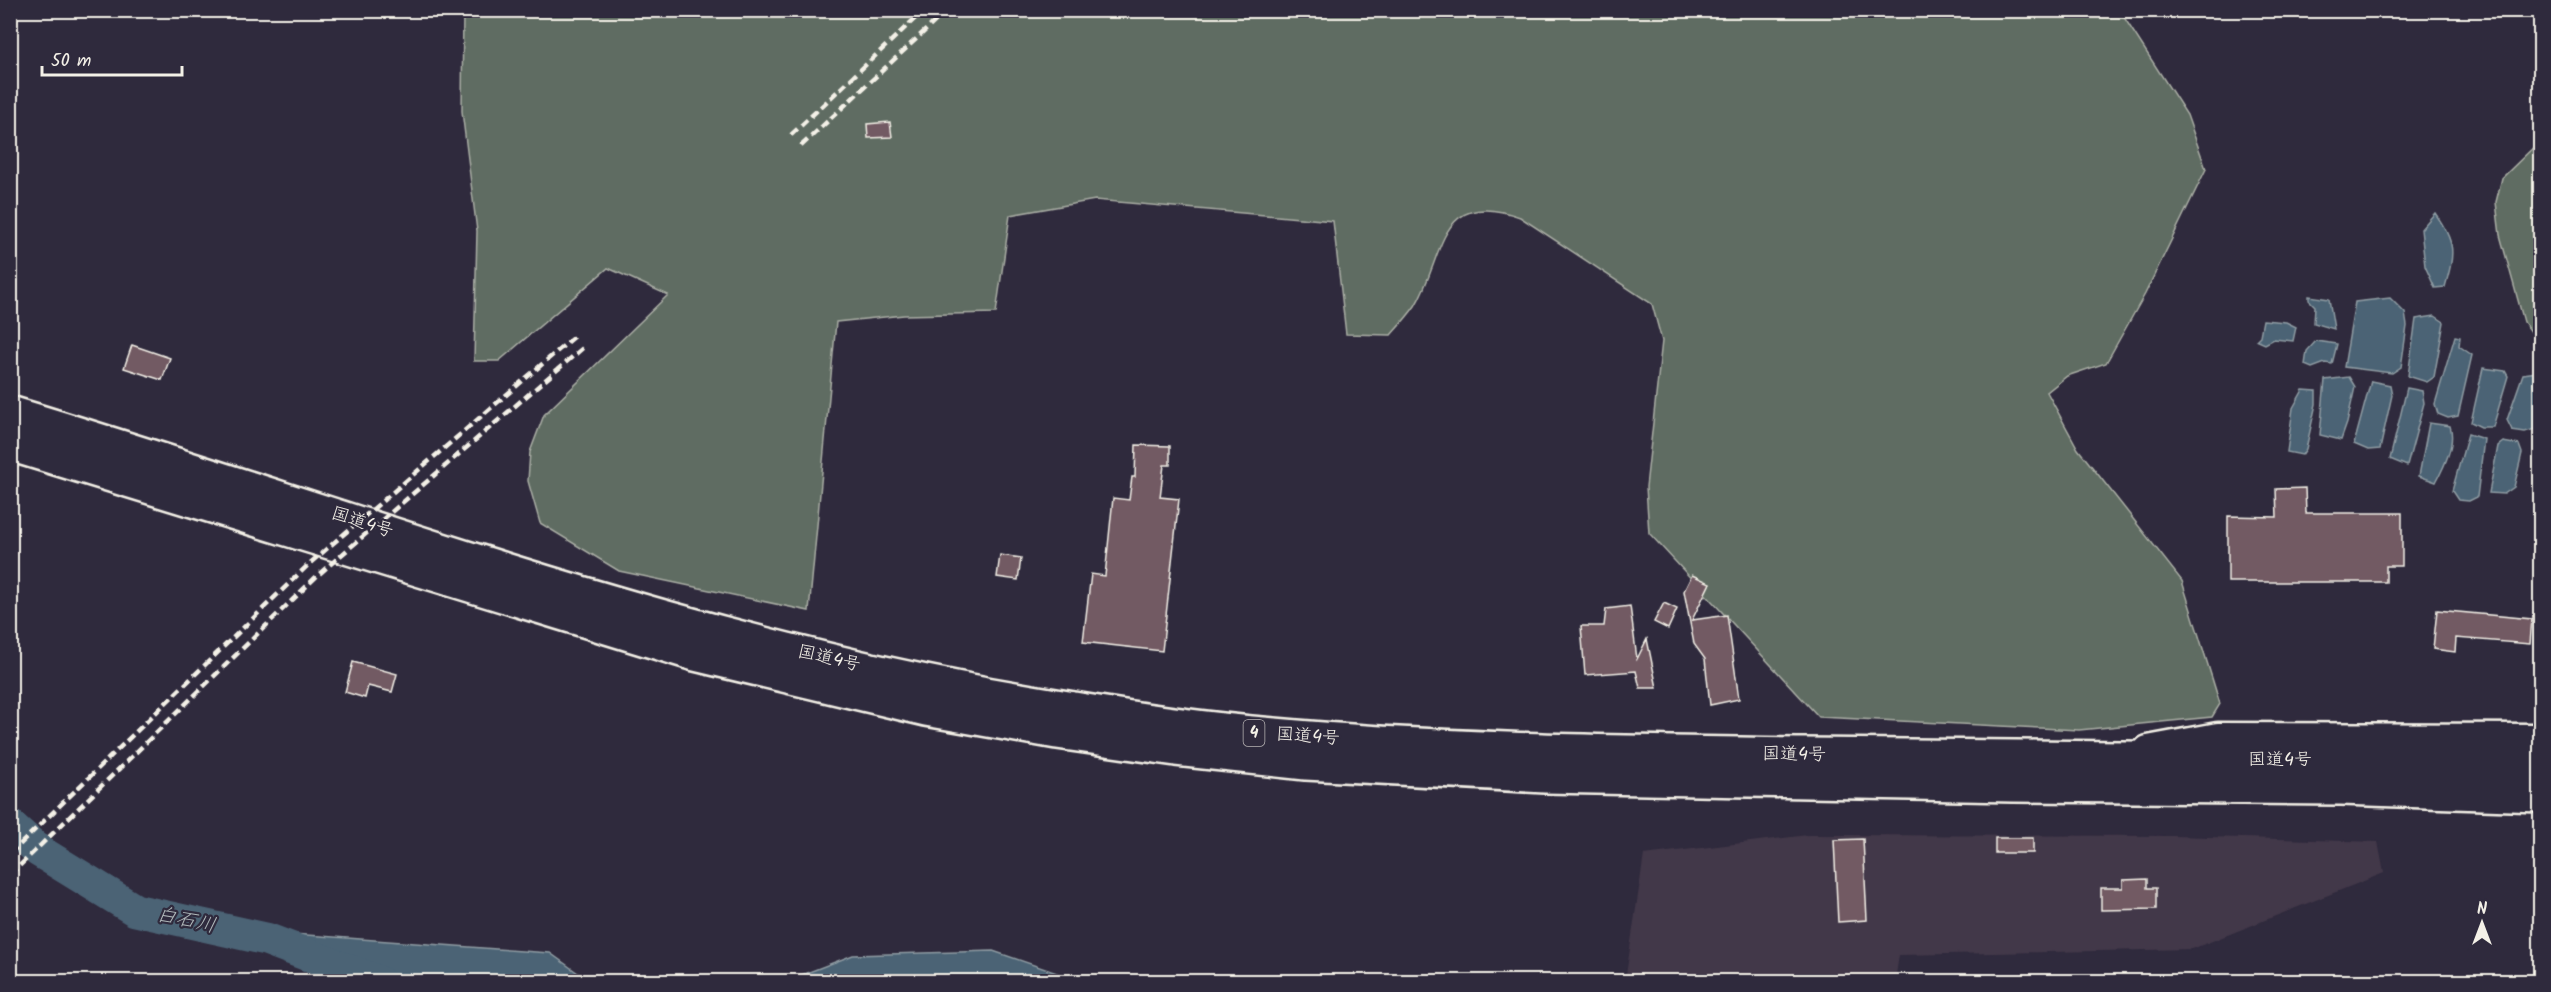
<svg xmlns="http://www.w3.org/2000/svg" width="2551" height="992" viewBox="0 0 2551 992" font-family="Kalam,'Klee One',sans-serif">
<rect width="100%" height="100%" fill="#2f2a3d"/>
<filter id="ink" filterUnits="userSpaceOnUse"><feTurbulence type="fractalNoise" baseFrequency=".0167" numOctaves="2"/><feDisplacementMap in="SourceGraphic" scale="12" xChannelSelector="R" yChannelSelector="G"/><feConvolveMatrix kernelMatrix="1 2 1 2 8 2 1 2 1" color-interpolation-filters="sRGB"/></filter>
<g filter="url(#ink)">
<path fill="#433849" d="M1808,835L2173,836L2378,842L2384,873L2192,949L1899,955L1895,981L1625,982L1644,855Z"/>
<path fill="#5f6c62" stroke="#aaaea5" stroke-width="1.5" d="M463,11H2120L2187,115L2206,169L2145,294L2106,363L2067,376L2047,392L2078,449L2182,581L2220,704L2212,717L2079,730L1819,717L1649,533L1646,487L1662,341L1652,304L1520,217C1436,188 1446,254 1415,306C1408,316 1399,326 1391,335L1346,334L1333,221L1095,200L1010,215L996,313L904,315L836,322L809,611L619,571L540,523L528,481L530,452L544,415L668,295L608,268L499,361H474L477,231L462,111Z
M2540,141V344L2524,322L2500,235L2496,202L2502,178Z"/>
<path fill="#4b6375" stroke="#8f9ca3" stroke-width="1.5" d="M2435,213C2456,243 2455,252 2445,287L2435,288L2425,266L2421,229Z
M2309,296L2329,299L2334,329L2314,323L2315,306L2309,300Z
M2390,298L2405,313L2407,326L2401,367L2392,373L2344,367L2355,302Z
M2435,316L2444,322L2434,377L2427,382L2408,376L2416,319Z
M2263,320L2286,322L2296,327L2293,341L2274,339L2265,344L2256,340L2260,336Z
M2455,336L2460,337L2459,346L2472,355L2458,416L2448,418L2438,414L2435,404Z
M2316,341L2337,344L2332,364L2325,363L2312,368L2305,365L2307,351Z
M2483,368L2505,371L2508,376L2493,427H2481L2471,422Z
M2537,372L2540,373V407L2535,429L2525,432L2512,430L2507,420L2523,374Z
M2349,377L2355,387L2347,423L2341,440L2320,435L2325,380Z
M2371,381L2390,385L2392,395L2380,449L2368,450L2354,444Z
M2407,388L2422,391L2424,403L2407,466L2390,459Z
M2303,390L2316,391V404L2306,449L2302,455L2287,452L2293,408Z
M2429,423L2450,426C2456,443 2444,467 2436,482L2419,476Z
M2468,434L2484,439L2477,497L2469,501L2458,500L2452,491Z
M2503,442L2519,445L2522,453L2514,487L2504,494L2489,493L2498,446Z
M252,931L550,953L589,981H330Z
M993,951L1080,981H786L853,955Z"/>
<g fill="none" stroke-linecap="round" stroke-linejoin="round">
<path stroke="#4b6375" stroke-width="33" d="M10,825L39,851L135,910L266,939L379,982"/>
</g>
<path fill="#725a64" stroke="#f4f1e8" stroke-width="1.5" d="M890,122L892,137L868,138L867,124Z
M132,345L170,358L162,380L124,368Z
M1136,445L1170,446V465H1164L1160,497L1179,499L1162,651L1083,642L1091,574L1105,576L1113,498L1129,500L1132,477H1135Z
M2305,488L2306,513H2402V566H2386V582H2228V516L2277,517L2276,489Z
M1000,555L1021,558L1018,580L997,577Z
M1692,575L1710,583L1692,620L1727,615L1739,699L1710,705L1705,659L1694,644L1684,591Z
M1664,603L1677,609L1668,629L1654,622Z
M1630,606L1637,659L1647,639L1657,688H1640L1636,671L1585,675L1581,626H1604L1606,609Z
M2437,610L2532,619L2530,644L2456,638L2455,652L2433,649Z
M353,662L397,674L392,692L368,686L365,698L345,692Z
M1995,838H2033V853H1995Z
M1863,839L1867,920L1838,922L1834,840Z
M2147,879V888H2156V909L2101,910V888H2123V880Z"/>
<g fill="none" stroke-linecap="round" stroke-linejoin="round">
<g stroke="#f4f1e8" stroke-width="33">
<path id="minor" d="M2148,750L2218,737L2540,738"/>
</g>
<g stroke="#f4f1e8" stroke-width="38">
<path id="highway" d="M10,413C356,517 698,649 1056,706C1126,718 1203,729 1274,735C1449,751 1627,752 1803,755C2049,759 2295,760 2540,762
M10,444L695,654L926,709L1057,732L1176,749L1306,763L1545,776L2013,785L2341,788L2540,795"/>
</g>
<use href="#minor" stroke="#2f2a3d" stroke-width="28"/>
<use href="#highway" stroke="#2f2a3d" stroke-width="33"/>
<path stroke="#f4f1e8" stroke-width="4.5" stroke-dasharray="9 4.5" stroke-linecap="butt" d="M791,135L924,10
M801,146L942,15
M10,854L309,564L575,336
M10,875L318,575L585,346"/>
</g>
</g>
<g text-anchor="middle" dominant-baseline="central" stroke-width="4.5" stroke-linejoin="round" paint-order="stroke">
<rect fill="#2f2a3d" stroke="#b9b5b5" stroke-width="1.5" x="1243.5" y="720" width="21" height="26" rx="4.5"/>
<g font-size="16" font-weight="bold" fill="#f4f1e8">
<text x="1254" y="733">4</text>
</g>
<g font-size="18" fill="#f4f1e8" stroke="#2f2a3d">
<text transform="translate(362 523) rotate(18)">国道4号</text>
<text transform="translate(829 659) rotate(13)">国道4号</text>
<text transform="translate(1308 737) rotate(4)">国道4号</text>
<text transform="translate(1794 755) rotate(1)">国道4号</text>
<text x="2280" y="760">国道4号</text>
</g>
<g font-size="20" font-style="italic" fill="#b0b8ba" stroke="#2f2a3d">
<text transform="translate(186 921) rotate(12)">白石川</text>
</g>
</g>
<rect width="2551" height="992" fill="none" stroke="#2f2a3d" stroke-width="36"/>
<rect x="18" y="18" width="2515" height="956" fill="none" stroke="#f4f1e8" stroke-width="2" filter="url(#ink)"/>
<g transform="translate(2482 923)" stroke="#2f2a3d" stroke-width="4.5" paint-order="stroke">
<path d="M0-4.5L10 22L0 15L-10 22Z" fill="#f4f1e8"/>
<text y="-9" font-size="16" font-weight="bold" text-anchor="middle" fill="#f4f1e8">N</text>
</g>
<path d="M42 66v9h140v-9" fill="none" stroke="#f4f1e8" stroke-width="3"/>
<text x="51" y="66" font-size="18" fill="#f4f1e8" stroke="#2f2a3d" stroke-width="4.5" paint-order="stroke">50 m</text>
</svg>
